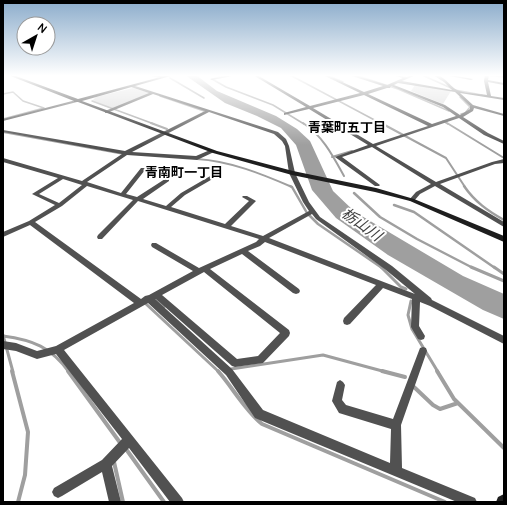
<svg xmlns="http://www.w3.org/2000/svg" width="507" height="505" viewBox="0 0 507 505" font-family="Manrope,'Noto Sans JP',sans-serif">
<rect width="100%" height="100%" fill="#fff"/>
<path fill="#d8d8d8" d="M415,85L451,91L443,104L411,91Z
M133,88L150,93L112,109L92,101L96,97Z"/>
<path fill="#9f9f9f" d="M185,75H196L217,91L276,116L297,129L310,141L333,191L355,212L463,276L504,294V319L483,310L388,255L336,218L312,190L296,145L281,128L257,116L225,103Z"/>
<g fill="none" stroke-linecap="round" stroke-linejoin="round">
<path stroke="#9f9f9f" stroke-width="1.5" d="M151,75L158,77
M231,75L212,79L226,87L273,105L304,124
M290,75L382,124
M327,75L343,82
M355,75L398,89L449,111
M422,75L451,88
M485,75L504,77
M170,78L204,98
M455,90L482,95
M3,94L13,92L23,101L44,108L3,119
M160,96L204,111
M460,97L470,107L465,113L461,114
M92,101L154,124
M443,121L448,124"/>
<path stroke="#9f9f9f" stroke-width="2" d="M151,123L167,129
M303,123C323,136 333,156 344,176
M381,123L446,158L465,187
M447,123L504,158
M3,132L124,154
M332,157L352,151
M197,159C230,161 262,174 292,187"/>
<path stroke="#9f9f9f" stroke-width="2.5" d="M290,186L292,187L307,213L318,224L382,268
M464,186C475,202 488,211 504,220
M354,193L380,217L417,239L473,268
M394,205L414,212L495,268"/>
<path stroke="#9f9f9f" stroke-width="3" d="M381,267L401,287L406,289
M471,267L504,281
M494,267L504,274
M154,298L164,307
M411,301L408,315L412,329L438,372
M145,303L219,372
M3,335L13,372
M3,336C33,340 51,347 69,372
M231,369L323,355L386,372"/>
<path stroke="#9f9f9f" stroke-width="4" d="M12,371L28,432L25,475L18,502
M68,371L121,444
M218,371C233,388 244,409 262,424L445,502
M382,371L405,377
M437,371L454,399L504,448
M414,387L433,405L440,409L458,403
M126,449L164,502
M114,462L123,502"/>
<path fill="#515151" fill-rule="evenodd" d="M152,75H158L165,77L163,78Z
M231,75H237L212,80L210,79Z
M253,75H257L310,106L360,93L323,75H327L364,92L383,86L349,75H354L387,85L403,78L392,75L407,77L412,75H416L402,81L452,90L444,82L433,75C444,74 449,86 457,90C463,93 480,94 487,95L484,81L485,75H489L488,80L504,83V85L488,82L491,96L504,98V100L460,93L473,105L504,114V116L474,108L473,111L463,117L488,133L504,141V144L484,135L459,118L376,146L436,182L492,162L504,159V163L495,164L440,184L504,222V227L435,186L420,194L414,201H410L409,200L416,192L431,184L372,147L342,157L380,185L379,186H375L335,157L368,145L309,109L284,115V113L306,107ZM398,83L455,92L470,106V109L460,115L445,105L394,85ZM391,86L443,107L456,116L432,124L368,94L387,88H390ZM364,95L428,126L373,144L313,108Z
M444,75H451L473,79L471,80Z
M490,75H504V77Z
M132,85L278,132L286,139L289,146L295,173L309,202L320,217L392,266L431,298L432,300L504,336V344L430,306L420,302L419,326L425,336L424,339L421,340L418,339L411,327L412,299L383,288L350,324L347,325L344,324L343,321L344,318L376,285L265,242L260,246L248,251L299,289L300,291L299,293L296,294L293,293L242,254L210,269L289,330L290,333L289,336L263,363L235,367L232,366L156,299H155L232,369L263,410L390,463L391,429L339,413L332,401L337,382L340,380L343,382L345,385L342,400L346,405L393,419L420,348L423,347L426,348L427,351L401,425L402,468L475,498L477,502H457L255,418L226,375L148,303L64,350L182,498L184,502H170L129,448L112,466L121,502H109L102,472L62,496L58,498L54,496L52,492L54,488L102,460L122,439L56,354L37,359L16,351L3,349V341L16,343L37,351L56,346L134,303L30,225L3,237V232L29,221L55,205L32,194L58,178L3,162V158L82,181L122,154L3,132V130L125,151L205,111L153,94L107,113H105V111L149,93L131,87L130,86ZM209,112L274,134L282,141L285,146L289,173L303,202L309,211L263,236L231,226L256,201L247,196H243L242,197L249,201L225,224L171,207L185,195L216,177V175H212L181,193L166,206L143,199L169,181V179H165L137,197L126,194L145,170V168H141L121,193L87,182L127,155L197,160L214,152V150H210L196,156L132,152ZM63,179L82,185L59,203L39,194ZM87,186L133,200L98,235L97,237L98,239H102L138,201L259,239L256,242L199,268L156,243H152L151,245L152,247L193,271L149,295L145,296L141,299L35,222L62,206ZM312,214L316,219L386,270L415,294L269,238ZM204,272L280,333L258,356L237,359L162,295Z
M76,100L78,101L77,102L3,121V119Z"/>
<path fill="#1e1e1e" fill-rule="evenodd" d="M8,75H13L78,99L168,75H174L82,101L217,151L293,171L376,188L414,199L504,236V242L410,201L375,192L292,175L213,153L78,102H74V101Z
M504,494V502H496L498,497Z"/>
</g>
<linearGradient id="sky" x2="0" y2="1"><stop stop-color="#8baccb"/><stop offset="0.52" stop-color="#fff"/><stop offset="1" stop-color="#fff" stop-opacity="0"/></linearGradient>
<rect width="507" height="145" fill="url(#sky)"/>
<g text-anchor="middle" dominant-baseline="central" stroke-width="4" stroke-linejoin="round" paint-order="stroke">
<g font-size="13" font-weight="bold" fill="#000" stroke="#fff">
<text x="347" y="127">青葉町五丁目</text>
<text x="184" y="172">青南町一丁目</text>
</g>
<g font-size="15" font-style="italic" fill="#404040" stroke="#fff">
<text transform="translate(362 224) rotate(36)">栃山川</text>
</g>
</g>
<rect width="507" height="505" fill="none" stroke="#000000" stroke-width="8"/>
<g transform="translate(36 36) rotate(39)"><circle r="19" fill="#ffffff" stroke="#999999"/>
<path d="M0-3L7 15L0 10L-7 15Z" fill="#000000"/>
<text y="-6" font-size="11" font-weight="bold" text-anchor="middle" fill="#000000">N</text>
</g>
</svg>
